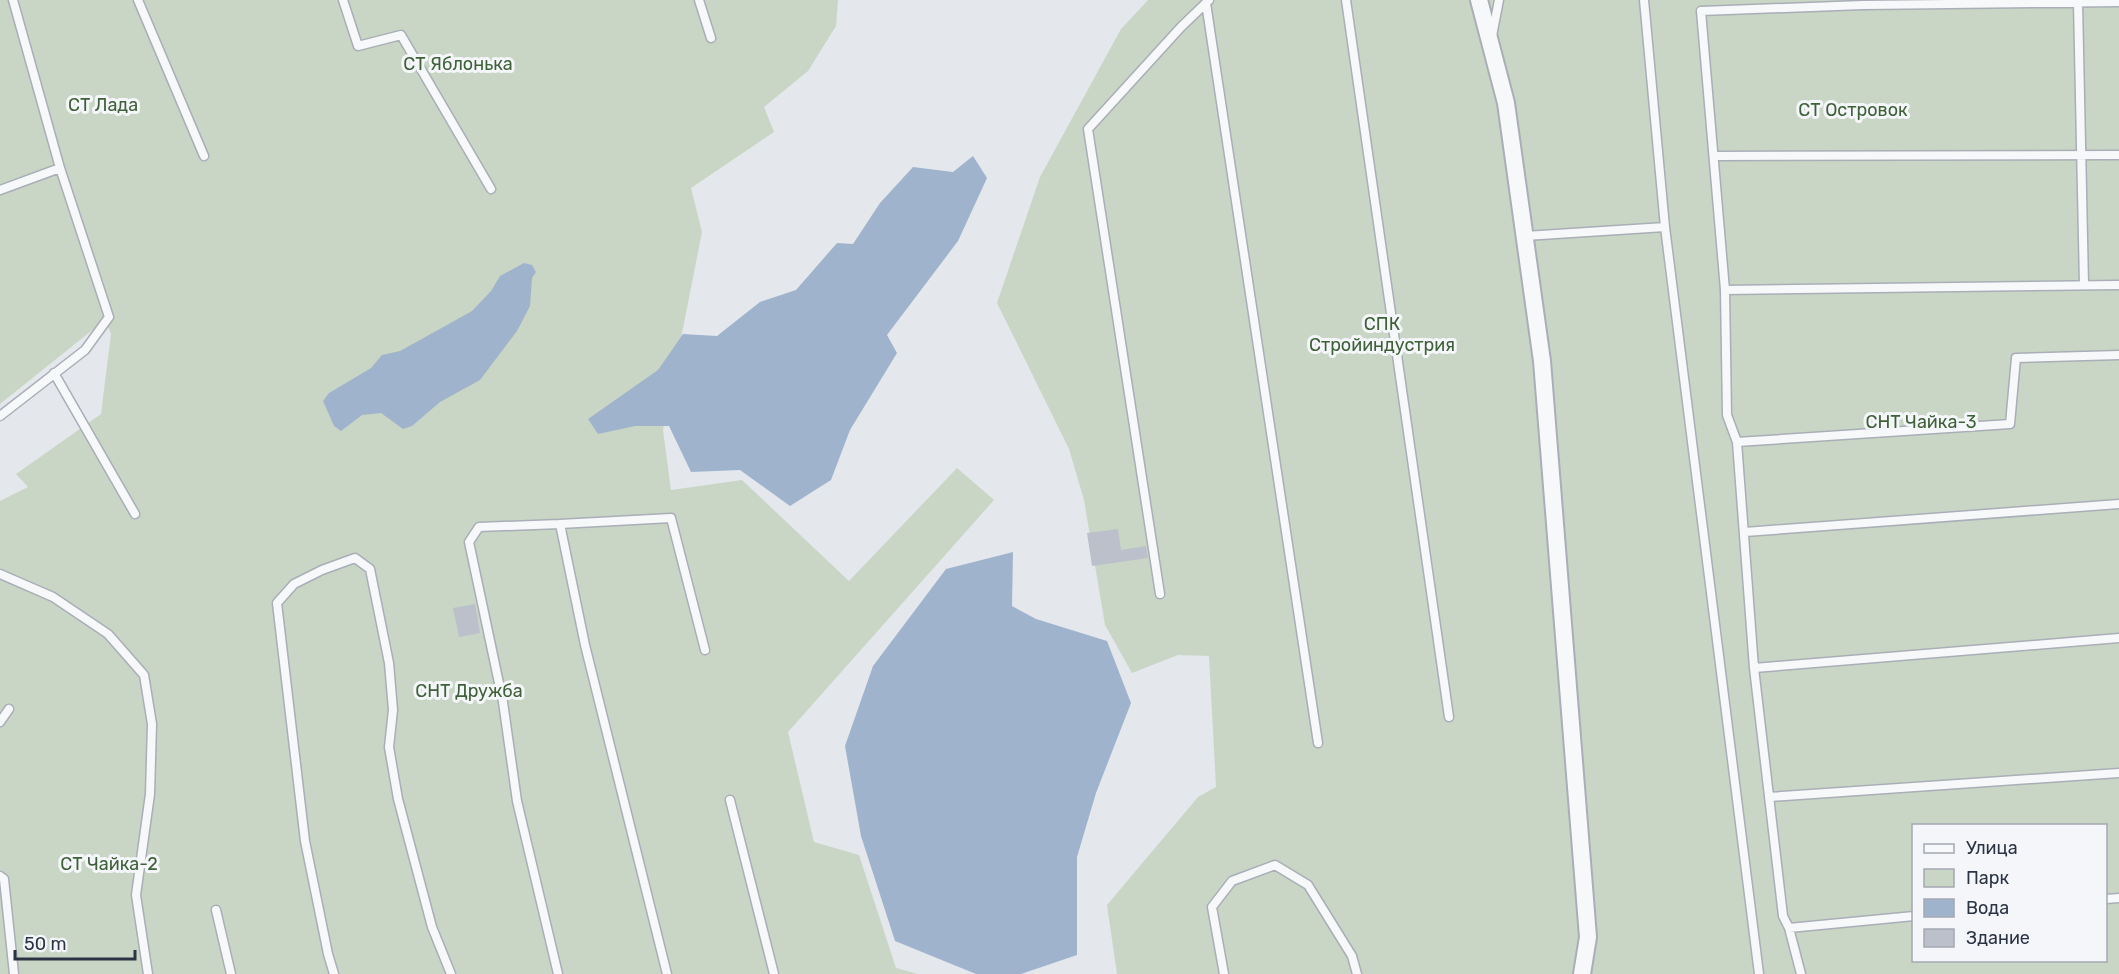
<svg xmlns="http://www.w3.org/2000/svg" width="2119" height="974" viewBox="0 0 2119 974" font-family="Rubik,sans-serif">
<rect width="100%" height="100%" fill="#e4e7ec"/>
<path fill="#c9d6c5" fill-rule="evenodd" d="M0,0H838L836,26L808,71L764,107L774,132L691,188L702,232L663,430L671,490L742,480L849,581L957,468L994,500L788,732L814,842L859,855L896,968L918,974H0V501L28,487L16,474L101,414L111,334L105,320L0,404Z
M1148,0H2119V974H1117L1107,905L1198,797L1216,787L1209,656L1178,655L1132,673L1105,625L1084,500L1069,449L997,303L1040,177L1121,29ZM1914,826H2106V960H1914Z"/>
<path fill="#9fb4cc" d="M973,156L987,178L958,241L887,335L897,353L850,430L831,480L790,506L740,470L691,472L669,426H635L598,434L588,419L658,370L683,334L717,336L760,302L796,290L837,243L853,244L880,203L913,167L953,172Z
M524,263L532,265L536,272L532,278L530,306L517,331L480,380L440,402L412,426L403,429L381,413L362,415L341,431L334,426L323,401L329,393L371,368L382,355L400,351L472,311L491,291L500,276Z
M1013,552L1012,606L1036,619L1107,641L1131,703L1096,793L1077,857V955L1021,974H976L895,941L861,836L845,746L873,666L946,569Z"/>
<path fill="#bbc0ca" d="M1118,529L1121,550L1146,546L1148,558L1092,566L1087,533Z
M475,604L480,633L459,637L453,608Z"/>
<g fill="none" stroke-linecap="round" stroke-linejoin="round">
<g stroke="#a9aeb7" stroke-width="11">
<path id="service" d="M138,0L204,156
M343,0L358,46L401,35L491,189
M699,0L711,38
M1346,0L1449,717
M1206,3L1318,743
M2078,3L2084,285
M1492,36L1499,0
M1715,156L2119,155
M0,190L60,168
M1665,227L1759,974
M1525,236L1665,227L1644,0
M1725,290L2119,285
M54,373L135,514
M0,416L85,350L109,317L60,168L13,0
M1737,442L2010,424L2016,358L2119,355
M1745,532L2119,504
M0,574L53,597L108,634L144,675L152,724L150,794L136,895L148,974
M1160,594L1088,129L1181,27L1209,0
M1754,668L2119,638
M0,722L9,709
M1769,797L2119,773
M730,800L774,974
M0,876L4,879L14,974
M2106,899L2119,898
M216,910L231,974
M1789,928L1914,916
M334,974L328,954L305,841L277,603L294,584L322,570L355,558L370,569L389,663L393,710L389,747L398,799L432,927L451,974
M558,974L517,801L503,702L469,542L479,527L560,524
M667,974L585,645L560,524L671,518L705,650
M1224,974L1212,907L1232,881L1275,865L1308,885L1352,956L1357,974
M1801,974L1789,928L1783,916L1754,668L1737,442L1727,415L1725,290L1701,11L1863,5L2119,2"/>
</g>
<g stroke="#a9aeb7" stroke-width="20">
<path id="minor" d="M1479,0L1506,103L1542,361L1588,937L1582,974"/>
</g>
<use href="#service" stroke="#f7f8fa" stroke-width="8"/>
<use href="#minor" stroke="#f7f8fa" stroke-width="16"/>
</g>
<g text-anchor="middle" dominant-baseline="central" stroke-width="6" stroke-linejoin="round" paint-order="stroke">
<g font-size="18" fill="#3f6138" stroke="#f4f6f9">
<text x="458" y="64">СТ Яблонька</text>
<text x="103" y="105">СТ Лада</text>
<text x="1853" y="110">СТ Островок</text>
<text x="1382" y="324">СПК<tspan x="1382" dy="21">Стройиндустрия</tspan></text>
<text x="1921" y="422">СНТ Чайка-3</text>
<text x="469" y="691">СНТ Дружба</text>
<text x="109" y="864">СТ Чайка-2</text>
</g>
</g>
<rect x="1912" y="824" width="195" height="138" fill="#f4f6f9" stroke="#a4a8b1" stroke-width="1.5"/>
<rect x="1924" y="844" width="30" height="9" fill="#f7f8fa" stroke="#a4a8b1" stroke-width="1.5"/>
<text x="1966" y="854" font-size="18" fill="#2b3445">Улица</text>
<rect x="1924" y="869" width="30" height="18" fill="#c9d6c5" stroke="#a4a8b1" stroke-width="1.5"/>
<text x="1966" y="884" font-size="18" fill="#2b3445">Парк</text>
<rect x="1924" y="899" width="30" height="18" fill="#9fb4cc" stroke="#a4a8b1" stroke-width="1.5"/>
<text x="1966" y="914" font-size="18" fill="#2b3445">Вода</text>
<rect x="1924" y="929" width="30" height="18" fill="#bbc0ca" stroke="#a4a8b1" stroke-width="1.5"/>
<text x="1966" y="944" font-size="18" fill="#2b3445">Здание</text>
<path d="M15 950v9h120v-9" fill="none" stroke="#2b3445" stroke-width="3"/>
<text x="24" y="950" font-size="18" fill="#2b3445" stroke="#f4f6f9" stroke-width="4.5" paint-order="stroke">50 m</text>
</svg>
